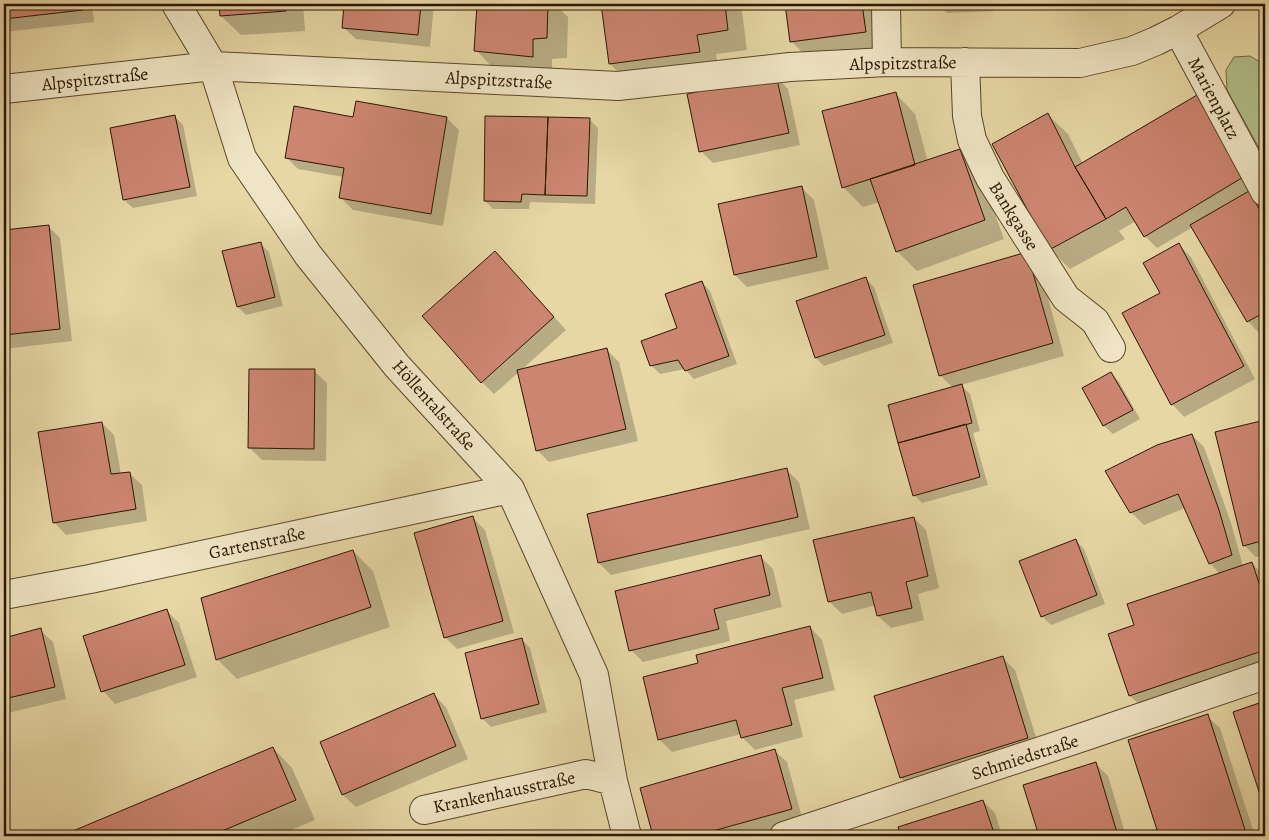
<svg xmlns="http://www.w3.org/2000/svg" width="1269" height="840" viewBox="0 0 1269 840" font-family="Alegreya,serif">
<rect width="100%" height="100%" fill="#e6d7a5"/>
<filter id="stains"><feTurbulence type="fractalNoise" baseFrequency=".004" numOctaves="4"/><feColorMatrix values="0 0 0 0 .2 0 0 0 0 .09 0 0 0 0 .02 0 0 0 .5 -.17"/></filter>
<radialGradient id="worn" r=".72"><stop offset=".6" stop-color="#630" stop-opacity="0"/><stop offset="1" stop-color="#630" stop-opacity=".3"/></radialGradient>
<path fill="#b1bf89" stroke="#6e6a44" d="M1250,56L1265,65V159L1227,90L1226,70L1234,57Z"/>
<path fill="#0003" d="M4,4H92L94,22L4,32Z
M220,4H303L305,31L241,35L221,16Z
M346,4H434L430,47L356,39L343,27Z
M478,4H555L568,17L567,58L552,59V76L495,70L476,50Z
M602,4H741L747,50L716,54L719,72L630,83L610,64Z
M786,4H879L885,51L811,61L791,41Z
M937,4H994V11L947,13Z
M776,76L788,89L800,145L713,163L701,151Z
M896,94L915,114L928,162L959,150L979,170L1004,239L917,271L897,251L880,202L863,207L844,188L824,112Z
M1197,96L1209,108L1256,188L1249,193L1261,205L1265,212V331L1260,334L1248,321L1193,227L1157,248L1145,236L1136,221L1119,231L1125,239L1070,269L1050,249L1048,115L1068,134L1083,164Z
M175,117L183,125L197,196L133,208L124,200Z
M447,118L459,130L443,226L353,210L341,198L344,177L298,169L286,157L354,119Z
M590,120L598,128L595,204L530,202L529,209H493L485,201Z
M801,187L814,200L829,269L747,287L735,275Z
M48,226L60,238L72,341L4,349V231Z
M260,243L269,252L283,306L246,315L238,307Z
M1179,245L1191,257L1255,379L1184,417L1172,404Z
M495,252L566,330L520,371L607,350L619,362L638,441L549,462L537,450L518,373L494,394L482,382Z
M1039,265L1064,356L961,385L970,394L980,431L973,433L988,485L922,503L914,495L953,388L940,375L915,285Z
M866,279L874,287L893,343L824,366L816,358Z
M702,282L710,291L737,364L694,379L685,369L660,374L652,366L679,328Z
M314,371L327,383L326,461L262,460L250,448Z
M1111,373L1119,382L1140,419L1113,434L1104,426L1084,389Z
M1265,421V555L1256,557L1244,545L1217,433Z
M102,423L114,435L121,474L129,473L142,485L147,521L66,535L54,522Z
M1192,435L1204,447L1231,523L1243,566L1252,563L1264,576L1265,579V666L1143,708L1130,696L1110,635L1136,626L1220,574L1210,563L1185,508L1144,525L1131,512Z
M787,470L799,482L810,529L611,575L599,563Z
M473,518L485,530L514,633L457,649L445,637Z
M914,518L926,530L939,588L918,594L924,620L891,628L878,616L876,605L842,614L829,601Z
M1075,540L1084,549L1105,604L1051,625L1042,616Z
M353,551L373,571L390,627L237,679L217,659Z
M760,556L773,569L782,607L726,621L730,641L643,662L631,650Z
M167,611L179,623L197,677L115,704L103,691Z
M810,627L822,640L835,690L794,700L803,737L755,750L742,737L741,734L672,752L659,739L700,664Z
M40,630L53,642L66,699L4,714V639Z
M521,639L530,648L547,712L491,727L482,718Z
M1002,657L1015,670L1040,750L913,790L901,778Z
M434,695L446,707L468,759L356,807L343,795L321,743Z
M1265,702V806L1234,712Z
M1207,716L1220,728L1255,836H1161L1130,741Z
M273,748L292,768L315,820L277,836H64Z
M774,750L787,762L803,821L749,836H655L641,788Z
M1096,764L1108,776L1126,836H1040L1025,786Z
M983,801L995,813L1002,836H902L900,828Z"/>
<path fill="#cc8571" stroke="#2b1600" d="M4,4H82L83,10L4,19Z
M219,4H285L286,11L220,16Z
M344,4H421L418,35L342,28Z
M477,4H548L547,38L533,39V57L474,51Z
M601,4H725L728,30L697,35L700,52L609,64Z
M785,4H862L866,32L790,42Z
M776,75L789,133L699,152L687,94Z
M896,92L915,165L842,188L822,111Z
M1197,95L1245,176L1144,237L1126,207L1106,219L1075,167Z
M356,101L447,117L431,214L339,198L344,168L285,158L294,106L353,117Z
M1048,113L1075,167L1106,219L1049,250L992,144Z
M175,115L190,187L123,200L110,128Z
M485,116L548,117L545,195L522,194L521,202L484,201Z
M548,117L590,118L587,196L545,195Z
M960,149L985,220L896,252L870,179Z
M802,186L817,257L734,275L718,204Z
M1249,191L1265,219V312L1247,322L1190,225Z
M49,225L60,329L4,335V230Z
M261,242L275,297L237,307L222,251Z
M1179,243L1244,366L1171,405L1122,313L1160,293L1143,263Z
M495,251L554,317L481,383L422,316Z
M1027,252L1053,343L939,376L913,285Z
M866,277L885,335L815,358L796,301Z
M702,281L729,356L685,371L678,360L650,366L641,341L677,328L665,294Z
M607,348L626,429L536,451L517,370Z
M249,369H315L314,449L248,448Z
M1111,372L1133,410L1103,426L1082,388Z
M962,384L972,423L898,443L888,405Z
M1265,420V540L1243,546L1215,432Z
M102,422L111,474L130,472L136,509L53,523L38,432Z
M966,424L980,477L913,496L898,443Z
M1192,434L1219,510L1232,555L1209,564L1178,494L1130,513L1105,471L1157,445Z
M787,468L798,517L598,563L587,514Z
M473,516L503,621L444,638L414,533Z
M914,517L928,576L906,582L912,608L877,616L871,592L828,602L813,540Z
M1076,539L1097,595L1041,617L1019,561Z
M353,550L371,607L216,660L201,598Z
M761,555L770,595L714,609L719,629L629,651L615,591Z
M1252,562L1265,601V650L1129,696L1108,634L1134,625L1127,604Z
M167,609L185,665L101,692L83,636Z
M810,626L823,678L782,688L792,725L741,738L736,720L658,740L643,677L698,663L696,655Z
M41,628L55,687L4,699V638Z
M522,638L539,704L481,719L465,653Z
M1003,656L1028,738L900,778L874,696Z
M434,693L456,746L342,795L320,742Z
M1265,701V810L1233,712Z
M1208,714L1247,836H1159L1128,740Z
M273,747L296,800L210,836H61Z
M775,749L792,809L695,836H653L640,788Z
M1096,762L1118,836H1039L1023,785Z
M983,800L995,836H901L898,827Z"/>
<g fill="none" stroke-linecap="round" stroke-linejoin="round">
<g stroke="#5a4629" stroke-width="30">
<path id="minor" d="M176,4L213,66L242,158L308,255L397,366L510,489L594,675L613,781L627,836
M886,4L887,62
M1178,30L1265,192
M965,62L967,116L972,140L990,178L1066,298L1095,321L1111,348
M4,89L213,66L618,86L790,67L887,62L1080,63L1132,51L1156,41L1178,30L1221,4
M4,595L90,579L510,489
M424,810L586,774L613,781
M784,836L1086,736L1265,675"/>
</g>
<use href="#minor" stroke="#efe5c4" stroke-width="28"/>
</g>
<g text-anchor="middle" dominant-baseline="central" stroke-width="4" stroke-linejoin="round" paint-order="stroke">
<g font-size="18" fill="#2b1600" stroke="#efe5c4">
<text transform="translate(903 63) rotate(-1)">Alpspitzstraße</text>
<text transform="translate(95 79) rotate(-6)">Alpspitzstraße</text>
<text transform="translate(499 80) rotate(3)">Alpspitzstraße</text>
<text transform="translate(1214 98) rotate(62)">Marienplatz</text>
<text transform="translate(1014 216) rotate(58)">Bankgasse</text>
<text transform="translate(434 405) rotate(48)">Höllentalstraße</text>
<text transform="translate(257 543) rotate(-12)">Gartenstraße</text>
<text transform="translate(1025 757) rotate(-18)">Schmiedstraße</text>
<text transform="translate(504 792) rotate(-12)">Krankenhausstraße</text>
</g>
</g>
<rect width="1269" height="840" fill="none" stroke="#e6d7a5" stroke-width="20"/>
<rect x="5" y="5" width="1259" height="830" fill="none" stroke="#2b1600" stroke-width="2.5"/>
<rect x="10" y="10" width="1249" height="820" fill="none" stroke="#2b1600"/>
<rect width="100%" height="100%" filter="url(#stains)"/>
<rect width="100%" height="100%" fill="url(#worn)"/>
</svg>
